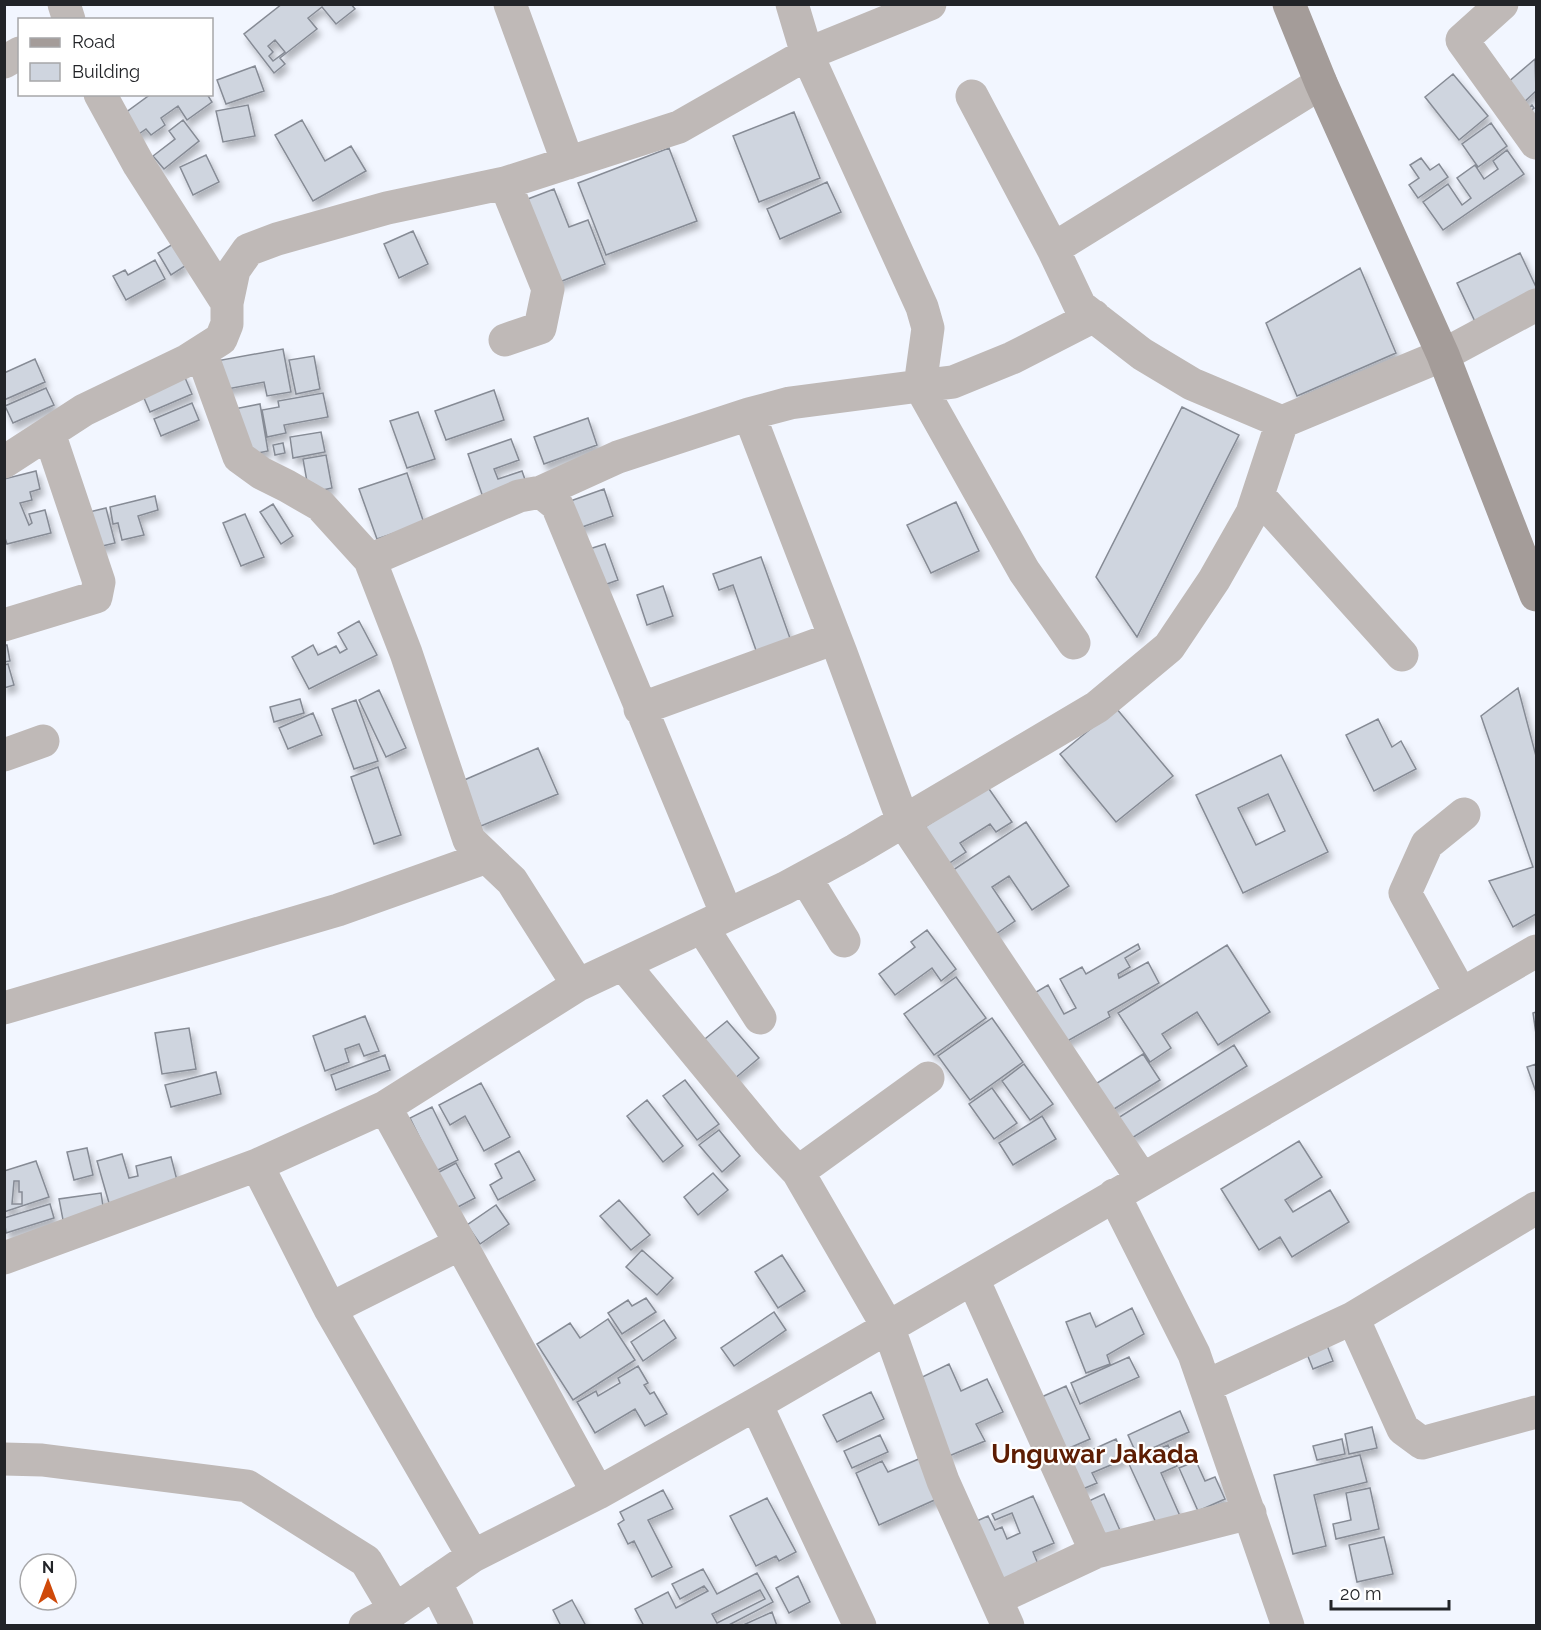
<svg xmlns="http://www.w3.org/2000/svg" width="1541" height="1630" viewBox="0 0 1541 1630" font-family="Raleway,sans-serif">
<defs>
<filter id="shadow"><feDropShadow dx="3.5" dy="6" stdDeviation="3" flood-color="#0004"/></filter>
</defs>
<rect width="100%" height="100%" fill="#f2f6ff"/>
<path fill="#cfd5df" stroke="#868b95" stroke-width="1.5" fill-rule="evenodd" filter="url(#shadow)" d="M282,4H351L355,9L336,24L322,7L308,18L317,29L280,58L285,64L274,73L244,34ZM275,40L285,52L273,61L269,56L273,52L268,46Z
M1535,59L1536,91L1522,104L1527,110L1532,105L1534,108L1525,116L1500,89Z
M255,66L264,91L226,104L217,80Z
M1453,74L1488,116L1459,140L1425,97Z
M151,94H207L212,102L187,120L178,106L161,118L165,125L151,135L146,129L136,136L121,116Z
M248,105L255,136L223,142L216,111Z
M794,112L820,178L759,202L733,136Z
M183,120L199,141L164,169L153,156L175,139L169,131Z
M302,120L325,161L351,146L366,171L313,201L275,135Z
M1491,123L1507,146L1478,167L1462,144Z
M669,148L697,221L606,255L578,183Z
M1507,150L1524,174L1443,230L1423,202L1448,184L1462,205L1471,198L1457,178L1475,165L1484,179L1498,169L1493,161Z
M206,155L219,182L193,195L180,167Z
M1421,158L1430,170L1439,164L1448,177L1418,198L1409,185L1419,178L1410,165Z
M827,182L841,212L780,239L767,209Z
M554,189L569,227L588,220L605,264L552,285L520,202Z
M413,231L428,264L399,278L384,244Z
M173,244L185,266L171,275L158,253Z
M1520,253L1536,287V300L1478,328L1457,283Z
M155,260L165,279L126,300L113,276L125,270L128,275Z
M1360,268L1396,353L1297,396L1266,323Z
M283,349L291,392L267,396L264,382L222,390L216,361Z
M314,356L320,389L296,394L289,360Z
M35,359L45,382L4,400V373Z
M183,373L192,394L150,412L141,391Z
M46,388L54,405L13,423L5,406Z
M494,390L504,420L446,440L435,411Z
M323,393L328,417L284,425L286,433L267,437L262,410L279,407L278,401Z
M192,403L199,420L161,436L154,419Z
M260,404L268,451L243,456L234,409Z
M1182,407L1239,435L1137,637L1096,577Z
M418,412L435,459L407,468L390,421Z
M588,418L597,445L544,464L534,437Z
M321,432L325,452L293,458L290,437Z
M511,439L519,460L494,469L498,479L522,471L528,488L485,503L468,454Z
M283,443L285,453L275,455L273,445Z
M326,455L332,488L309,493L303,459Z
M36,471L40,489L30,492L32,500L20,503L29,525L32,523L29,514L45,510L51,533L7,544L4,535V479Z
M407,473L424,523L377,539L359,489Z
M604,489L613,516L571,531L562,504Z
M155,496L158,510L138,516L144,535L122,540L118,523L113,524L110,507Z
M956,502L979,551L931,573L907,525Z
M273,504L293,536L281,544L260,512Z
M106,508L115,543L94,548L85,513Z
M245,514L264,557L241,566L223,523Z
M605,544L618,580L593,589L580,552Z
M761,557L791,641L757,653L733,585L719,590L713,574Z
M663,586L673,616L647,625L637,595Z
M359,621L377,655L309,689L292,657L313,645L318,655L336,646L340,653L347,649L338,633Z
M4,645H7L10,661L4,662Z
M8,664L14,685L4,688V665Z
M1518,688L1536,756V914L1513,927L1489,881L1533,867L1481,716Z
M379,690L406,748L386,757L359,700Z
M300,699L304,713L274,722L270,707Z
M356,700L378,761L354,769L332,709Z
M1116,708L1173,776L1116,822L1060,754Z
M313,713L322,735L288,749L279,728Z
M1378,719L1392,747L1401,741L1416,769L1374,791L1346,735Z
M538,748L558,794L481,826L462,781Z
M1281,755L1328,852L1243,893L1196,795ZM1268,794L1285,831L1256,845L1238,808Z
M378,767L401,835L374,844L351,777Z
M987,786L1012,822L996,832L990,824L960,843L966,852L948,864L923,828Z
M1026,822L1069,886L1032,910L1009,876L992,887L1015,921L990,938L947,874Z
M927,930L956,969L941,981L932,968L895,995L879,974L915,947L911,942Z
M1138,944L1140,949L1125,958L1130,967L1118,974L1119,978L1148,962L1159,983L1108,1012L1110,1017L1055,1048L1026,998L1048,985L1064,1014L1076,1008L1060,979L1082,967L1086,974Z
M1227,945L1270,1012L1218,1045L1197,1012L1162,1034L1171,1048L1150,1062L1118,1013Z
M956,977L986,1018L934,1055L904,1014Z
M1536,1012V1034L1533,1013Z
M365,1016L379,1051L364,1056L359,1044L345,1049L349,1062L325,1071L313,1036Z
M992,1018L1023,1062L970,1100L938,1056Z
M727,1021L759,1058L727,1085L695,1047Z
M189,1028L196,1069L162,1074L155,1033Z
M1234,1045L1247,1066L1132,1138L1118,1118Z
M1143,1054L1160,1080L1111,1111L1094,1085Z
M385,1055L390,1070L336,1090L331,1075Z
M1024,1064L1053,1104L1030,1120L1002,1081Z
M1536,1064V1092L1527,1067Z
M216,1072L221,1094L171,1107L165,1085Z
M685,1080L719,1124L697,1140L663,1096Z
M481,1083L510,1137L484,1151L465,1116L450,1125L439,1105Z
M992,1088L1017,1123L994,1139L969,1104Z
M647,1100L683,1146L663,1162L627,1116Z
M432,1107L458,1160L436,1171L410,1118Z
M1042,1116L1056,1139L1013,1165L999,1143Z
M719,1130L740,1156L722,1172L699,1145Z
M1299,1141L1322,1177L1285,1200L1293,1212L1330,1190L1349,1222L1292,1257L1280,1237L1259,1250L1221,1189Z
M87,1148L93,1175L74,1180L67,1152Z
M519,1151L535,1180L498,1200L490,1185L502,1178L495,1164Z
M122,1154L129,1178L138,1176L136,1166L171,1157L180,1192L111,1210L97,1161Z
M36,1161L49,1197L4,1212V1171ZM14,1181H19V1192H22V1204H12Z
M456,1163L475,1198L456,1208L428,1178Z
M713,1173L728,1190L698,1215L684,1197Z
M101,1193L104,1213L63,1220L59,1199Z
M619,1200L650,1235L631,1250L600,1216Z
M50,1204L54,1218L6,1233L4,1218Z
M496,1205L509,1224L480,1244L467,1225Z
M642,1250L673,1278L657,1295L626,1267Z
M782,1255L805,1291L778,1308L755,1272Z
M646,1298L656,1312L622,1334L608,1313L628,1300L632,1306Z
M1132,1308L1144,1334L1107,1355L1110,1364L1086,1373L1066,1322L1090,1313L1096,1327Z
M774,1312L786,1330L734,1366L721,1348Z
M608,1319L635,1360L573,1400L537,1344L570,1323L580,1338Z
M664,1320L676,1338L643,1361L631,1342Z
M1325,1340L1333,1361L1313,1369L1305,1349Z
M1129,1357L1139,1377L1080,1404L1071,1383Z
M949,1364L961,1391L987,1379L1003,1412L976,1424L985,1441L949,1456L914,1381Z
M638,1366L648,1383L644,1385L650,1394L654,1392L667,1414L645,1426L635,1409L595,1433L577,1402L596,1391L598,1396L620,1383L618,1378Z
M1066,1386L1090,1439L1058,1453L1035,1400Z
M871,1392L884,1419L837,1442L823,1415Z
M1180,1411L1189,1432L1137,1455L1128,1435Z
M1372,1427L1377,1448L1349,1454L1345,1434Z
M880,1435L888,1452L852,1468L844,1451Z
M1116,1439L1125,1459L1092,1473L1097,1483L1078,1491L1065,1462Z
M1342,1439L1345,1454L1317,1460L1313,1446Z
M1168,1445L1177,1466L1161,1473L1180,1516L1158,1527L1128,1462Z
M1360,1455L1367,1482L1314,1495L1326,1546L1293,1554L1274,1475Z
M921,1458L939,1498L879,1525L856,1473L882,1461L888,1472Z
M1196,1461L1205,1481L1215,1477L1225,1499L1198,1511L1179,1468Z
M1370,1488L1379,1529L1336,1539L1333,1524L1351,1520L1346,1493Z
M663,1490L673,1509L648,1520L672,1567L652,1577L634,1541L628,1544L618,1524L624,1520L620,1512Z
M1104,1494L1123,1537L1099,1547L1080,1505Z
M1033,1496L1054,1543L1033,1552L1038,1564L997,1582L970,1524L988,1516L995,1530L1002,1527L1007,1539L1020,1533L1012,1513L995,1520L992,1514Z
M767,1498L796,1552L779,1561L776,1556L756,1566L730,1516Z
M1384,1537L1393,1574L1357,1582L1349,1545Z
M703,1569L717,1594L757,1573L773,1602L727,1626H644L635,1609L668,1592L676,1608L708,1591L704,1586L680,1599L672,1584ZM760,1590L765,1599L717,1623L712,1614Z
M798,1576L810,1602L789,1613L776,1588Z
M572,1600L586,1626H561L553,1610Z
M772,1612L777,1626H741Z"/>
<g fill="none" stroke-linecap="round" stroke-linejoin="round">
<path stroke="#bfb9b7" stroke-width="33" d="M64,4L69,20
M510,4L568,163
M792,4L807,54L922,307L928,328L920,386L790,403L749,414L841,653L903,821L1142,1179
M1502,4L1462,40L1536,143
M4,62L20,53
M100,94L139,165L227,303
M972,96L1053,249L1080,306L1142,354L1192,384L1282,422L1443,355L1536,305
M505,183L548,289L540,328L505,340
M1053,249L1321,83
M201,352L239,457L261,473L287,486L320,505L370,560L406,653L469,840L512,881L578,985
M4,462L84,410L188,360L221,339L227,324V303L234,270L248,250L277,239L387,208L505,183L679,127L807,54L930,4
M541,492L618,457L749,414
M1258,495L1402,655
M370,560L519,496L541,492L557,505L727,915
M4,625L96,597L99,582L49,433
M1074,643L1024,571L920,386L953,382L1012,358L1094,316
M640,709L835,638
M4,755L43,741
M805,877L844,941
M702,927L760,1018
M623,964L768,1140L798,1172L889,1329L943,1481L1008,1626
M1461,994L1405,893L1427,844L1464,814
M4,1008L338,910L487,857
M385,1107L598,1493
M257,1165L330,1309L473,1556
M798,1172L928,1078
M1114,1195L1194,1354L1288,1626
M4,1258L257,1165L385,1107L578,985L785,888L855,850L1097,707L1169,647L1214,580L1252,513L1282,422
M973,1279L1096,1552
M330,1309L460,1244
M1353,1318L1403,1429L1422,1443L1536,1412
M1206,1386L1353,1318L1536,1208
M756,1404L860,1626
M4,1459L42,1460L247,1486L366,1561L395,1610
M435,1582L457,1626
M996,1599L1096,1552L1250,1513
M365,1626L395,1610L473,1556L598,1493L756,1404L1536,951"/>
<path stroke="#a49c99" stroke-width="33" d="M1289,4L1321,83L1443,355L1536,595"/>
</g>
<g text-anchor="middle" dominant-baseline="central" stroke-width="4.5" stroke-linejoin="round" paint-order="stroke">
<g font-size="26" font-weight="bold" fill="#5d1d03" stroke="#fff">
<text x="1095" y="1454">Unguwar Jakada</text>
</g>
</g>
<rect width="1541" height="1630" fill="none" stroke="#222428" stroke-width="12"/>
<rect x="18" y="18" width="195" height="78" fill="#ffffff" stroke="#a7a7a9" stroke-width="1.5"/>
<rect x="30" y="38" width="30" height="9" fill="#a49c99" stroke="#a7a7a9" stroke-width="1.5"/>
<text x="72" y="48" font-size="18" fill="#222428">Road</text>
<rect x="30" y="63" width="30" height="18" fill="#cfd5df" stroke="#a7a7a9" stroke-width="1.5"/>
<text x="72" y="78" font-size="18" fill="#222428">Building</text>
<g transform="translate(48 1582)"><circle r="28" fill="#ffffff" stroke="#a7a7a9" stroke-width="1.5"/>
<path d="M0-4.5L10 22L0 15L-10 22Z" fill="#cf4909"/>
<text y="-9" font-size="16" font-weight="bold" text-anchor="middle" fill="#222428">N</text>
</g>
<path d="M1331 1600v9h118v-9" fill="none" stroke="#222428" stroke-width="3"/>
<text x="1340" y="1600" font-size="18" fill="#222428" stroke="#ffffff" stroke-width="4.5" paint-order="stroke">20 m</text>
</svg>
